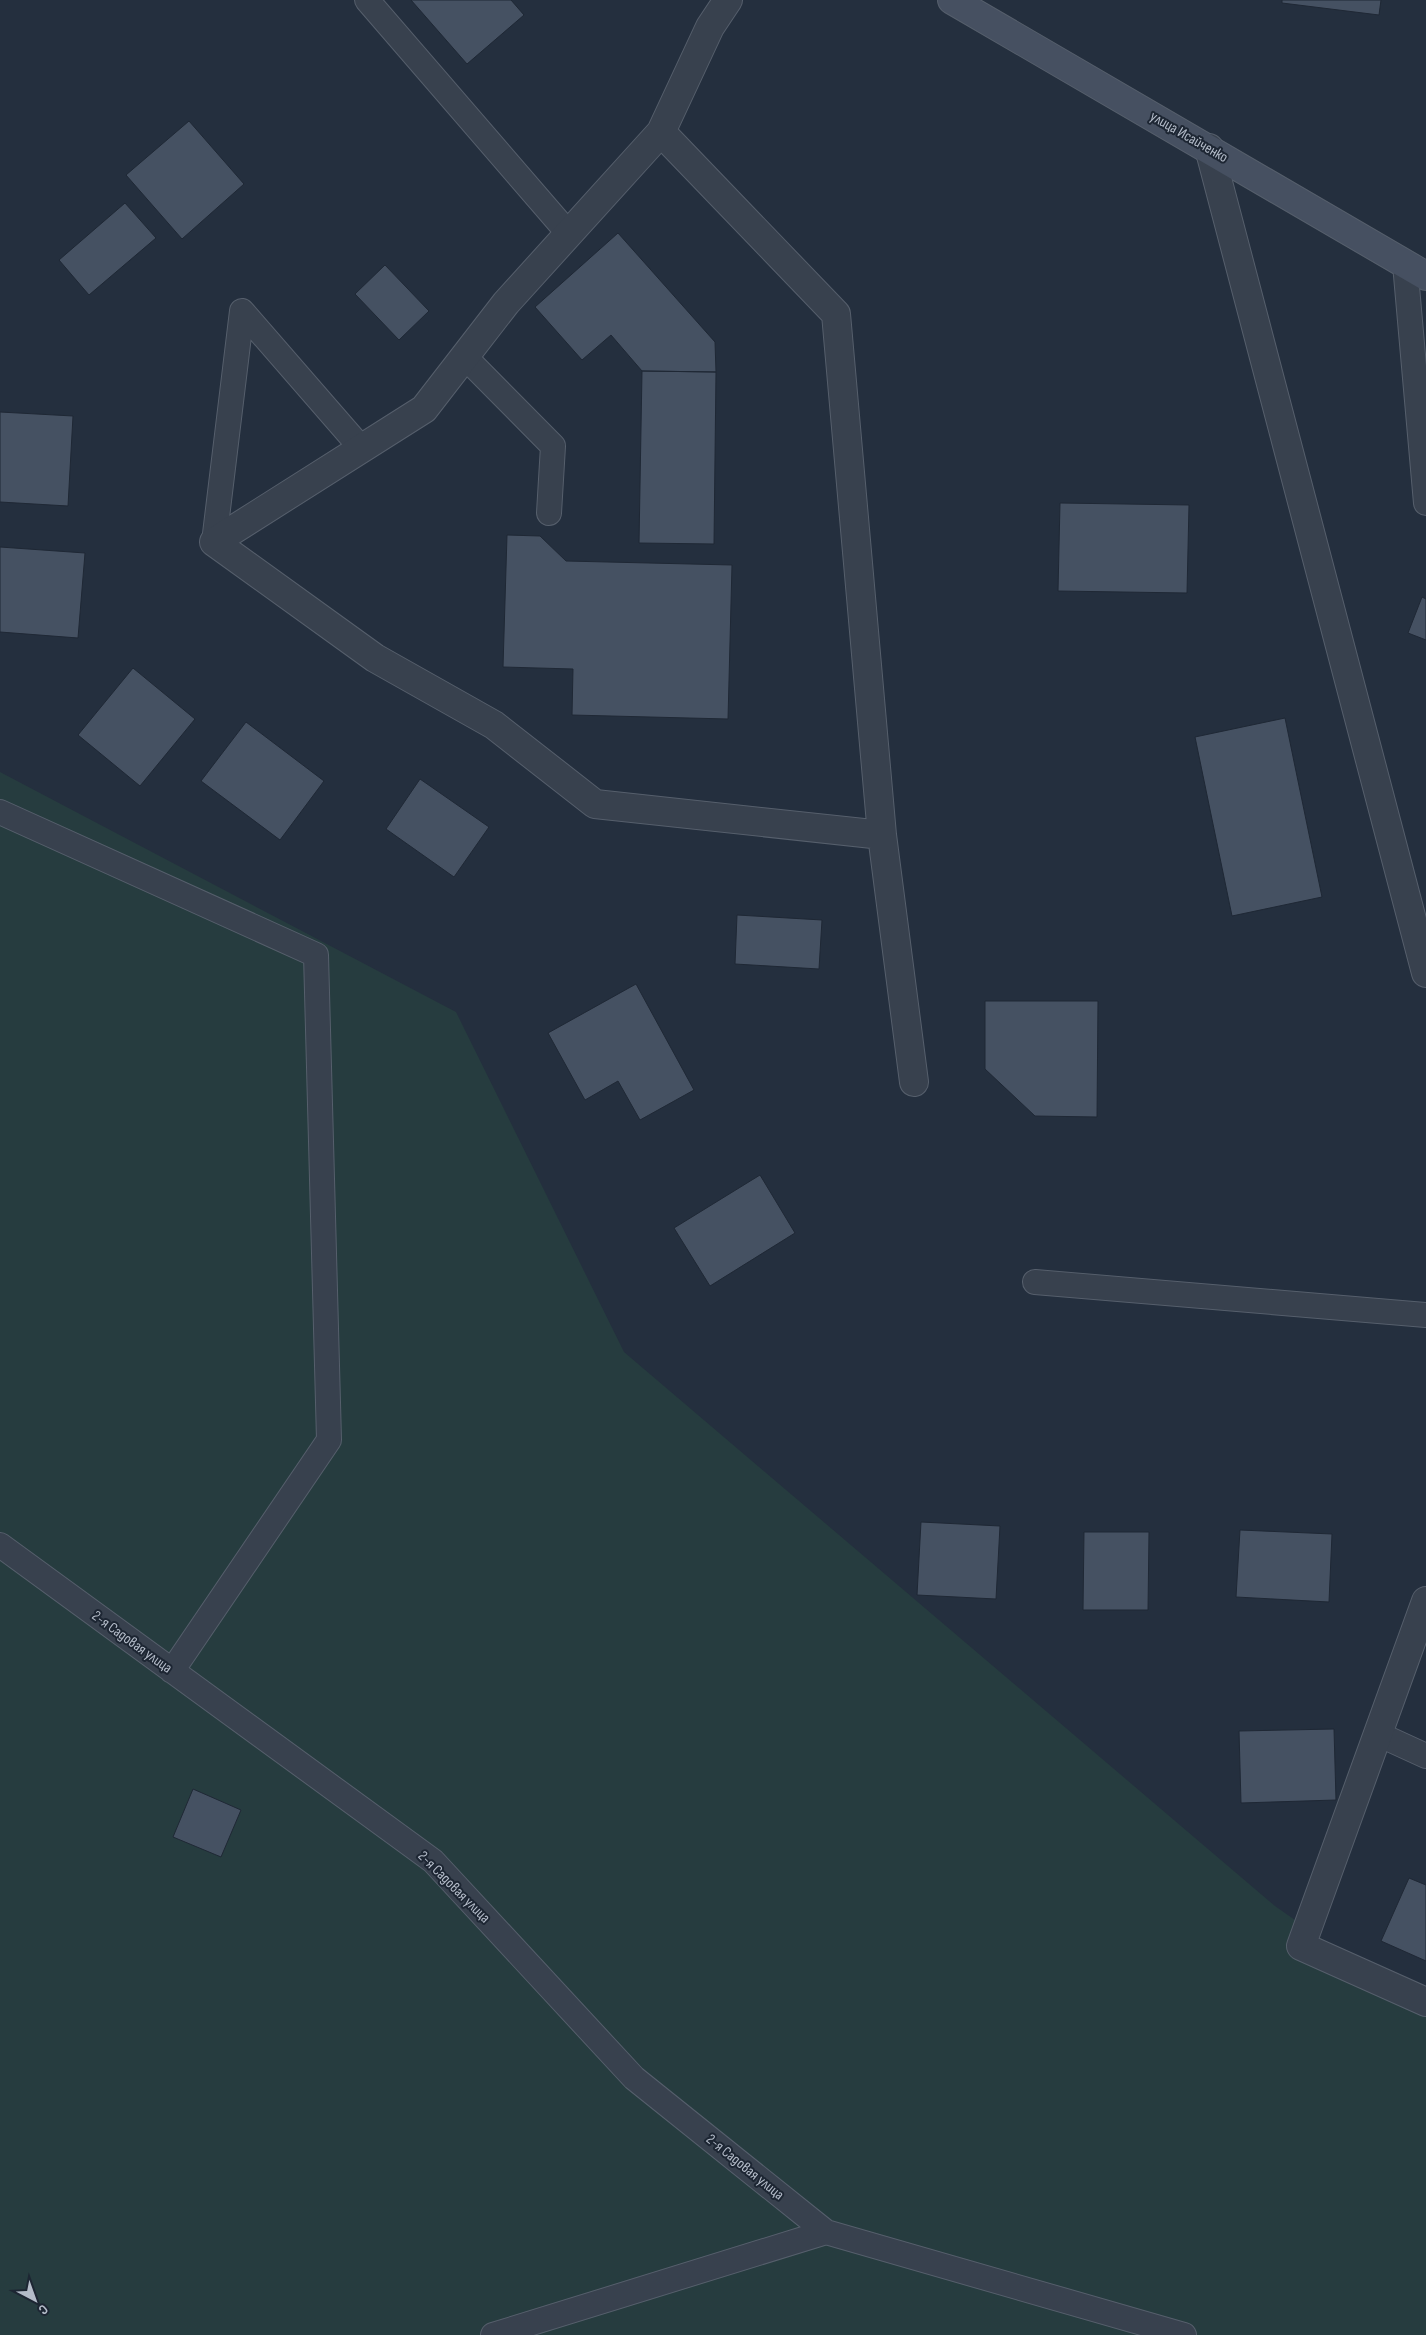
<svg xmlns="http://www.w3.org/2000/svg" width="1426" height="2335" viewBox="0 0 1426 2335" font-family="'Sofia Sans Condensed',sans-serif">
<rect width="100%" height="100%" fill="#242f3e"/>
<path fill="#263c3f" d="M0,772L456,1012L624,1352L1275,1906L1426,2012V2335H0Z"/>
<path fill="#455162" stroke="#1f2835" d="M411,0H511L524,15L467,64Z
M1282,0H1381L1379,15L1282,3Z
M189,121L244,184L182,239L126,175Z
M125,203L156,238L89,295L59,260Z
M618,233L715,342L716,372L642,371L611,335L582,360L535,307Z
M385,265L429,311L399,340L355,294Z
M642,371L716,372L714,544L639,543Z
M0,412L73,416L68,506L0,502Z
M1060,503L1189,505L1187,593L1058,591Z
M507,535L540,536L566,561L732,565L728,719L572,715L573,669L503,667Z
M0,547L85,553L78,638L0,632Z
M1422,597L1426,599V640L1408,633Z
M133,668L195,719L140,786L78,735Z
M1285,718L1322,897L1232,916L1195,737Z
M246,722L324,781L280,840L201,781Z
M420,779L489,827L454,877L386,829Z
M737,915L822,920L819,969L735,964Z
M636,984L694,1090L640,1120L618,1081L585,1100L548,1033Z
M985,1001H1098L1097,1117L1035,1116L985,1069Z
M760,1175L795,1233L710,1286L674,1228Z
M921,1522L1000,1526L996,1599L917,1595Z
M1240,1530L1332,1534L1329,1602L1236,1597Z
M1084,1532H1149L1148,1610H1083Z
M1334,1729L1336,1800L1241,1803L1239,1731Z
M193,1789L241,1810L221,1857L173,1837Z
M1409,1878L1426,1885V1961L1381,1941Z"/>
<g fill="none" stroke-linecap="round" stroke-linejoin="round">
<g stroke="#565f6c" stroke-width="26">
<path id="service" d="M367,0L569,234
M1405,264L1426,503
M464,356L553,446L549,513
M214,542L242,311L362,449
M0,812L316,955L329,1440L172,1671
M1035,1282L1426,1315
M0,1545L433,1861L634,2078L826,2232
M1378,1734L1426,1756
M493,2335L826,2232L1184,2335"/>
</g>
<g stroke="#565f6c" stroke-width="30">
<path id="minor" d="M728,0L710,27L661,132L506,303L424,409L214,542L375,658L494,725L595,804L882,835
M661,132L836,314L882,835L914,1082
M1209,148L1426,973
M1426,1601L1301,1946L1426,2002"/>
</g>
<g stroke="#565f6c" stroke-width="30">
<path id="secondary" d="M952,0L1426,276"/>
</g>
<use href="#service" stroke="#38414e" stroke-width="24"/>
<use href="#minor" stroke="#38414e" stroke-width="28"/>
<use href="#secondary" stroke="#465061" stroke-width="28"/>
</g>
<g text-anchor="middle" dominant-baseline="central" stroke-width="4" stroke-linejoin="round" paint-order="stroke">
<g font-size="15" fill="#b4bcc9" stroke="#1d2633">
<text transform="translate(1189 137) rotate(30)">улица Исайченко</text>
<text transform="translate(132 1642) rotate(36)">2-я Садовая улица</text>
<text transform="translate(454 1887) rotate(45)">2-я Садовая улица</text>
<text transform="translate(745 2167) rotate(39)">2-я Садовая улица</text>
</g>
</g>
<g transform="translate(35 2300) rotate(139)" stroke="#1d2633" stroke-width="4" paint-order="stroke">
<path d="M0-4L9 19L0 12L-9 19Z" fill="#b4bcc9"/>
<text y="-8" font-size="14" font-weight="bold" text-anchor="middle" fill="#b4bcc9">С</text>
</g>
</svg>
